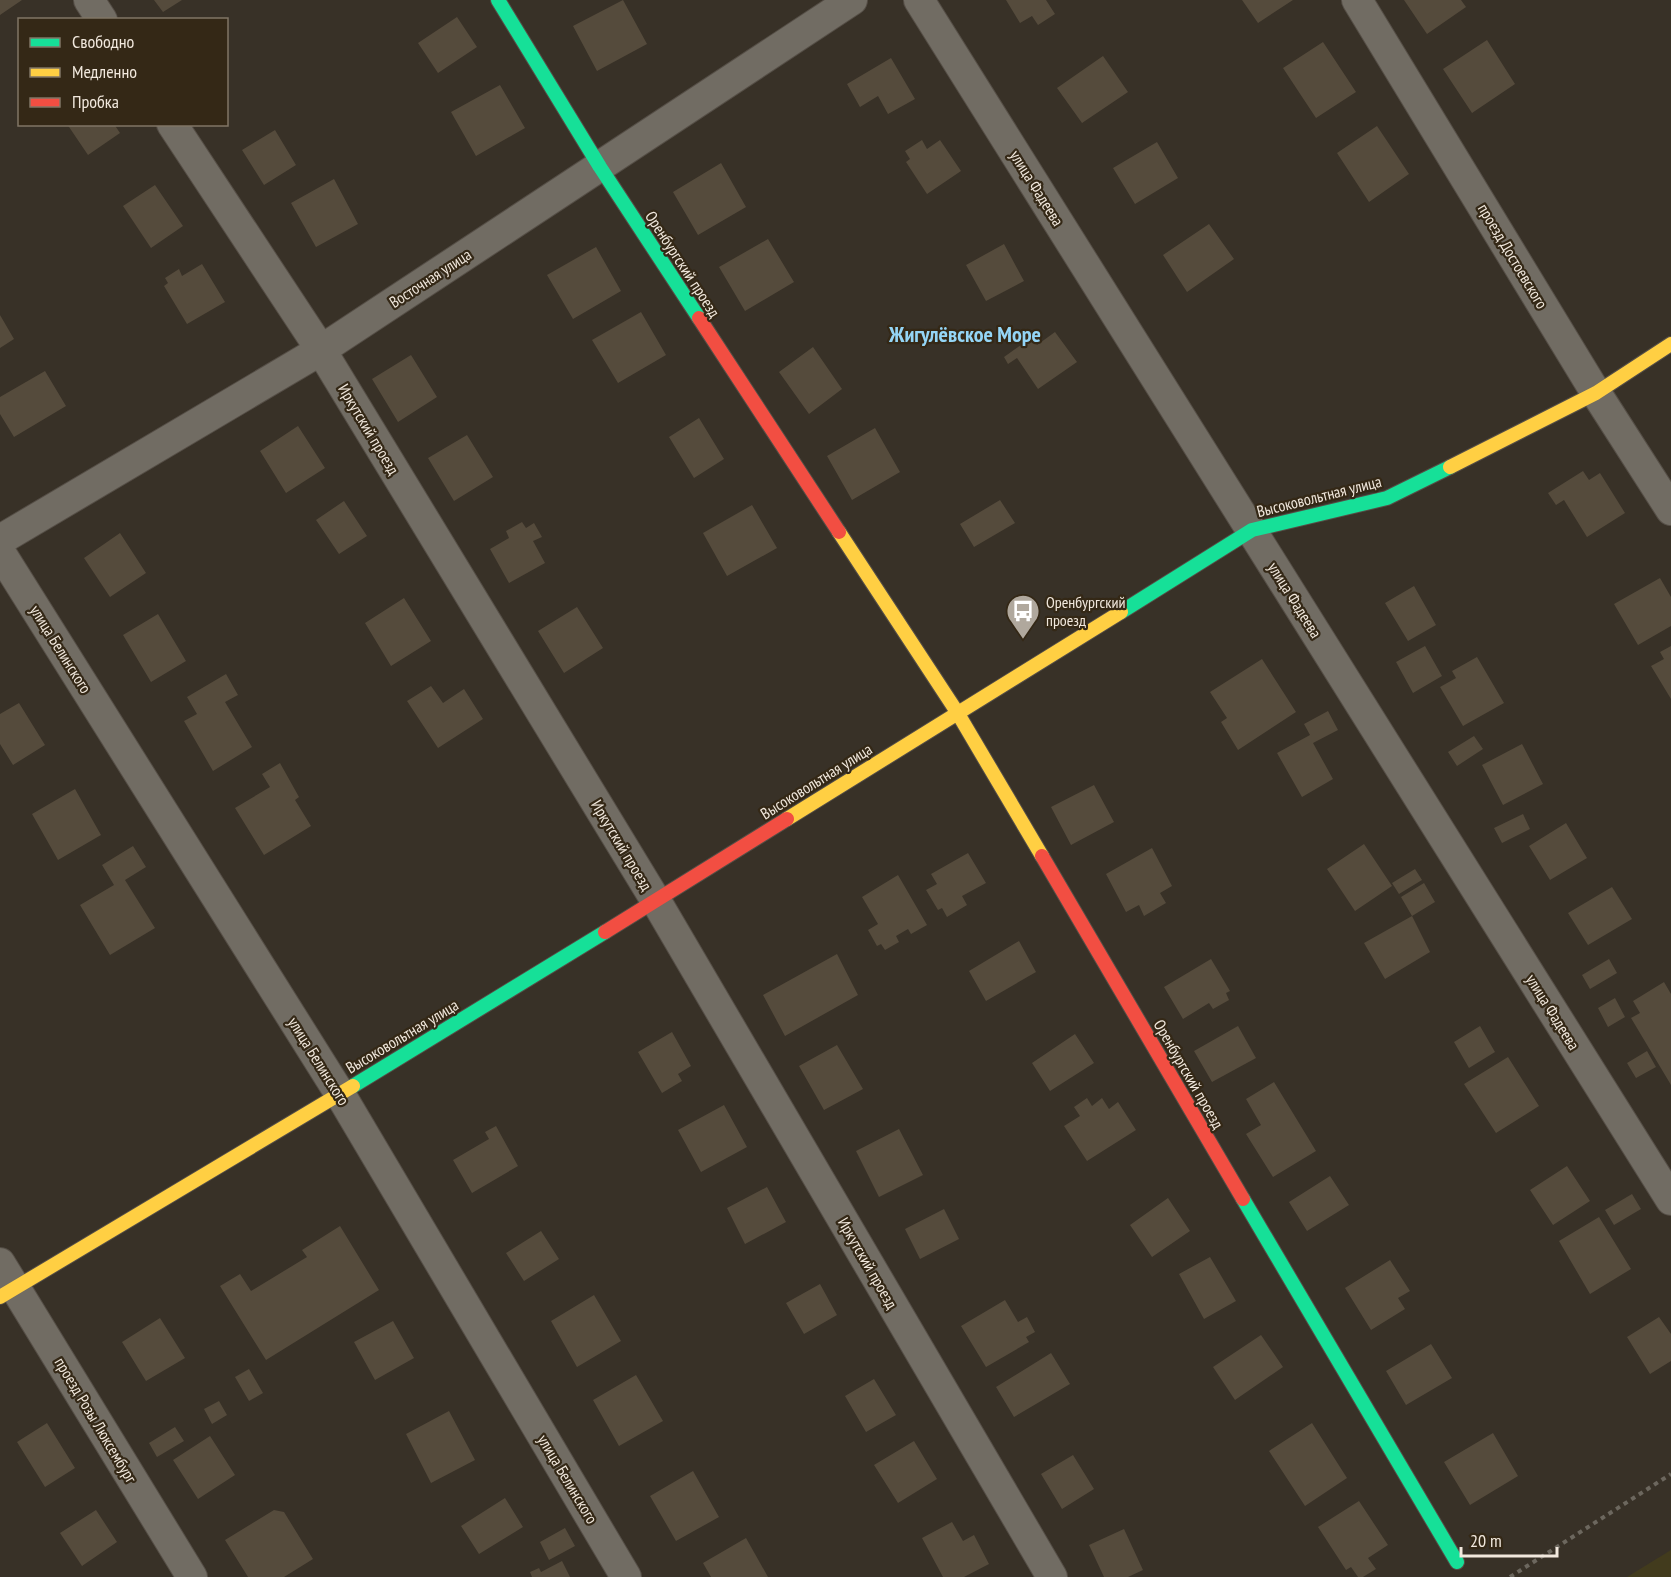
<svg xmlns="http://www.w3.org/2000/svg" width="1671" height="1577" viewBox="0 0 1671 1577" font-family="'PT Sans Narrow',sans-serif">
<rect width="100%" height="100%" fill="#383127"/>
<path fill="#423b1d" d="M1671,1550V1577H1627Z"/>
<path fill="#554b3c" d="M0,0H22L0,15Z
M154,0H182L163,12Z
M623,0L647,44L597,71L573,26Z
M1006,0H1046L1055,14L1038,25L1032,16L1020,23Z
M1242,0H1293L1258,23Z
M1404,0H1461L1466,7L1427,34Z
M457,17L477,47L438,73L418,43Z
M1487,40L1515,84L1472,113L1443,69Z
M1323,42L1356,92L1316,118L1283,68Z
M1103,56L1128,92L1082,123L1057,88Z
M891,58L915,99L888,114L878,96L860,107L847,84Z
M500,85L525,128L476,156L451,112Z
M67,124H114L120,133L88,155Z
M1377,126L1409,174L1369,202L1337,153Z
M275,130L296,165L264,185L242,150Z
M922,140L927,149L940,140L961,171L927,194L906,162L910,159L905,151Z
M1157,142L1178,178L1135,204L1113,168Z
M721,163L746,207L698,235L673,192Z
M334,179L358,224L316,247L291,203Z
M155,185L183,226L151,248L123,206Z
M1209,224L1234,259L1187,292L1163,255Z
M768,239L794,282L745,311L719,267Z
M1004,244L1024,281L986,301L966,265Z
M596,247L621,291L573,319L547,275Z
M202,264L225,302L187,324L164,286L168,283L165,278L179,269L182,276Z
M641,312L666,355L618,383L592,340Z
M0,315L14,339L0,348Z
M1055,332L1077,362L1038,389L1017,358L1008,364L1004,357L1032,337L1037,345Z
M813,347L842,389L809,414L779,372Z
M411,355L437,397L398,422L372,379Z
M45,371L66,406L14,437L0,414V397Z
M699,418L724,459L694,478L669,437Z
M298,426L325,468L286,493L260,451Z
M875,428L900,472L852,500L827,456Z
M467,435L493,477L454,501L428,458Z
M1583,471L1589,480L1600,473L1625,513L1587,537L1564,500L1556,505L1548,493Z
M1000,500L1015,523L974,547L960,524Z
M344,501L367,536L339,554L316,520Z
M752,505L777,548L727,576L703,533Z
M522,522L526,528L534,523L542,537L533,541L545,563L509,583L490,549L509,538L506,531Z
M120,533L146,573L110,597L84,558Z
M1660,578L1671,597V626L1638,645L1614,604Z
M1414,586L1436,625L1408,641L1385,603Z
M404,598L431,641L391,666L365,623Z
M577,607L603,648L564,673L538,631Z
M158,614L186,661L151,682L123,635Z
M1425,646L1442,676L1413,693L1396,662Z
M1671,646V699L1651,666L1664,659L1660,652Z
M1477,657L1504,703L1463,726L1440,687L1456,678L1452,671Z
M1262,659L1296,712L1238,750L1221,722L1227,718L1210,692Z
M226,674L238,695L225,702L252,747L213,771L184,721L197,714L187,697Z
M431,686L443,703L464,689L483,719L438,748L407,701Z
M19,703L45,745L13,765L0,744V714Z
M1328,711L1338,730L1313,743L1333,779L1302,797L1277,753L1310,735L1304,724Z
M1474,736L1483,749L1457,766L1448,752Z
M1522,744L1543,784L1503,805L1482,765Z
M280,763L299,797L295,800L311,826L264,855L235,808L270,787L262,774Z
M1094,785L1114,822L1071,845L1051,807Z
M75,789L101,835L58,860L32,814Z
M1523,814L1530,829L1502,843L1494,828Z
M1566,823L1587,858L1550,880L1529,846Z
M1364,844L1392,886L1355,911L1327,869Z
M133,846L146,867L125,880L155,928L110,955L80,905L114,885L102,865Z
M1152,848L1172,886L1160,893L1166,903L1144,916L1139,905L1126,912L1106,874Z
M968,853L986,883L962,896L967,905L947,917L942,908L938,910L926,890L937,884L931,874Z
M1415,869L1422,880L1399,894L1392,883Z
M898,875L927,925L911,934L908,929L896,936L899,942L885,950L881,944L877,946L868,930L878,924L862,897Z
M1424,883L1435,902L1412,916L1401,897Z
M1612,887L1632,919L1588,945L1568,913Z
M1412,916L1430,952L1385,979L1364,943Z
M1019,941L1036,972L986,1001L969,971Z
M837,954L858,995L785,1036L763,995Z
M1211,959L1230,991L1226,993L1229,1000L1213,1009L1209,1003L1183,1019L1164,987Z
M1609,959L1617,973L1590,989L1582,975Z
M1664,982L1671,994V1085L1631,1018L1640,1013L1633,1001Z
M1615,998L1625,1017L1608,1027L1598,1008Z
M1238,1026L1256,1058L1212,1082L1194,1051Z
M1480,1026L1495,1052L1469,1068L1454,1042Z
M672,1032L691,1066L678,1074L682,1081L662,1093L638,1052Z
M1075,1034L1094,1063L1050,1091L1032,1063Z
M837,1045L863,1089L824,1110L799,1066Z
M1647,1051L1656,1067L1636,1078L1627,1063Z
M1508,1057L1539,1106L1496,1133L1464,1084Z
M1274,1082L1316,1151L1273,1177L1246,1134L1261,1125L1246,1099Z
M1087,1098L1092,1106L1102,1098L1109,1109L1118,1102L1136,1130L1087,1161L1064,1126L1080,1116L1074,1107Z
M724,1105L747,1147L701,1172L678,1130Z
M496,1126L518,1166L472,1193L453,1160L489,1139L485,1132Z
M899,1129L923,1175L879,1197L856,1151Z
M1567,1166L1590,1201L1553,1225L1530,1190Z
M1330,1176L1349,1205L1307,1231L1289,1202Z
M767,1187L786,1222L745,1244L727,1208Z
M1632,1194L1641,1209L1614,1225L1605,1210Z
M1168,1198L1190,1231L1152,1257L1130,1225Z
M944,1209L959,1239L920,1259L905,1229Z
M1599,1217L1631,1269L1590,1294L1559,1241Z
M340,1226L379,1290L266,1360L220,1286L240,1274L251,1291L307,1257L302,1250Z
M541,1231L559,1259L524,1281L506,1253Z
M1210,1257L1236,1301L1204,1319L1179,1274Z
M1390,1260L1410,1291L1398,1298L1405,1309L1371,1330L1345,1288Z
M820,1284L837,1315L804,1334L786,1303Z
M594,1295L621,1341L577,1367L551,1321Z
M1005,1300L1018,1322L1027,1317L1035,1332L1026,1337L1029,1342L986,1367L961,1326Z
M1659,1317L1671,1334V1361L1650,1374L1627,1337Z
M160,1318L185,1358L146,1381L122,1342Z
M393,1321L414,1358L375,1380L354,1342Z
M1261,1335L1283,1367L1235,1400L1213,1367Z
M1431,1344L1452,1378L1406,1405L1386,1371Z
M1051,1353L1070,1384L1014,1417L996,1387Z
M249,1369L263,1393L249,1401L235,1377Z
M636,1375L663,1421L619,1446L593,1400Z
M874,1379L896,1415L866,1432L845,1396Z
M219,1401L227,1415L212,1424L204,1409Z
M449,1411L475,1460L431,1483L406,1434Z
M47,1423L75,1468L45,1487L17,1442Z
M1312,1423L1347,1478L1305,1506L1269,1451Z
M175,1427L184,1441L157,1457L149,1443Z
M1493,1433L1518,1476L1470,1505L1444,1462Z
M210,1436L235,1475L198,1499L173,1460Z
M914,1441L937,1479L898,1503L874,1465Z
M1073,1455L1094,1489L1062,1509L1041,1474Z
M693,1471L719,1517L676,1541L650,1496Z
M505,1498L523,1527L479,1554L461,1526Z
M1359,1501L1388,1545L1368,1558L1376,1569L1363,1577H1358L1351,1567L1346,1570L1318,1527Z
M96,1510L117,1542L82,1566L60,1533Z
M274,1510L284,1512L313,1559L284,1577H248L225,1540Z
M952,1522L963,1541L974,1535L989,1564L964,1577H943L922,1538Z
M565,1528L575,1546L549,1560L540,1542Z
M1124,1529L1143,1570L1128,1577H1104L1089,1545Z
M746,1538L768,1577H711L703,1563Z
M562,1561L570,1577H532L530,1572L539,1568L541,1572Z"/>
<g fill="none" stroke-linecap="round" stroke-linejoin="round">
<g stroke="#554e46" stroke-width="32">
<path id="street" d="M89,0L102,20
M919,0L1671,1200
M1357,0L1596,393L1671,510
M172,124L321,350L656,901L1052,1577
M0,540L321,350L852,0
M0,552L340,1094L626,1577
M0,1263L192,1577"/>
</g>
<g stroke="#554e46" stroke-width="16">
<path id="fast" d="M498,0L600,167L699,318
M1121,612L1252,530L1387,498L1450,467
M353,1086L605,932
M1243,1199L1457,1562"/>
</g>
<g stroke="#554e46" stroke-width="16">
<path id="slow" d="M1450,467L1596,393L1671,344
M839,532L957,712L1042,856
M787,819L1121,612
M0,1297L353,1086"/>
</g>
<g stroke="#554e46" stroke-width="16">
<path id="jam" d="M699,318L839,532
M1042,856L1243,1199
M605,932L787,819"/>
</g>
<path stroke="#6c675e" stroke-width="4" stroke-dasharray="4.5 4.5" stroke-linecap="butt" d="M1510,1577L1671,1474"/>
<use href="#street" stroke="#716c63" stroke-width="30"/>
<use href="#fast" stroke="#16e098" stroke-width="14"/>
<use href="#slow" stroke="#ffcf43" stroke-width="14"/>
<use href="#jam" stroke="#f24e42" stroke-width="14"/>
</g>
<defs>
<g id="bus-pin" transform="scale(1.725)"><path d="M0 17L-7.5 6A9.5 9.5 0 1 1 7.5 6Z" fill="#b0a89d" stroke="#342816"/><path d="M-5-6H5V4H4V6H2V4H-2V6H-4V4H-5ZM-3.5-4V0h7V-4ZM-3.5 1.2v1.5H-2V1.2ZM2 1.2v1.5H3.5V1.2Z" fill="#fff"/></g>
</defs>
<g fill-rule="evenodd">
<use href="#bus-pin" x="1023" y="611"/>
</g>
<g text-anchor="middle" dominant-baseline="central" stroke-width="4.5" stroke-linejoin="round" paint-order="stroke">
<g font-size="16" fill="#f1e8dd" stroke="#342816">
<text transform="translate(1037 188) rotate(58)">улица Фадеева</text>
<text transform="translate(1513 256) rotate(59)">проезд Достоевского</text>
<text transform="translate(683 264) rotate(57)">Оренбургский проезд</text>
<text transform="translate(430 278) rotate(-33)">Восточная улица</text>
<text transform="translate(369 429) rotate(59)">Иркутский проезд</text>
<text transform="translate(1319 496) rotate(-14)">Высоковольтная улица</text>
<text transform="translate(1295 600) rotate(58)">улица Фадеева</text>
<text transform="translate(61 649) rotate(58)">улица Белинского</text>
<text transform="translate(816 781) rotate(-32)">Высоковольтная улица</text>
<text transform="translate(622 845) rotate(59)">Иркутский проезд</text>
<text transform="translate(1553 1012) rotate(58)">улица Фадеева</text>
<text transform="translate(402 1036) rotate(-31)">Высоковольтная улица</text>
<text transform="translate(319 1061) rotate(58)">улица Белинского</text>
<text transform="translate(1189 1074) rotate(60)">Оренбургский проезд</text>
<text transform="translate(868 1263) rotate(60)">Иркутский проезд</text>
<text transform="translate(96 1420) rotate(59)">проезд Розы Люксембург</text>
<text transform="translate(568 1479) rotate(59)">улица Белинского</text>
</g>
<g font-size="16" fill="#f1e8dd" stroke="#342816" text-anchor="start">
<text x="1046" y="602">Оренбургский<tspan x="1046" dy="18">проезд</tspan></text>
</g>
<g font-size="22" font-weight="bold" fill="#94d5f6" stroke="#342816">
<text x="965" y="334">Жигулёвское Море</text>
</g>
</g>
<rect x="18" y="18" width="210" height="108" fill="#342816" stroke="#807566" stroke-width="1.5"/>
<rect x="30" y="38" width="30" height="9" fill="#16e098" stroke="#807566" stroke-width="1.5"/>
<text x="72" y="48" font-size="18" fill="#f1e8dd">Свободно</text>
<rect x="30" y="68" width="30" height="9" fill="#ffcf43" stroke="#807566" stroke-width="1.5"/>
<text x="72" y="78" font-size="18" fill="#f1e8dd">Медленно</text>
<rect x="30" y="98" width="30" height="9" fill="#f24e42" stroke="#807566" stroke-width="1.5"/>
<text x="72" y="108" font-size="18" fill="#f1e8dd">Пробка</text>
<path d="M1461 1547v9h96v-9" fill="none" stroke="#f1e8dd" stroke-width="3"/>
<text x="1470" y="1547" font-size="18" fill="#f1e8dd" stroke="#342816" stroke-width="4.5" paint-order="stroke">20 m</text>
</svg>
